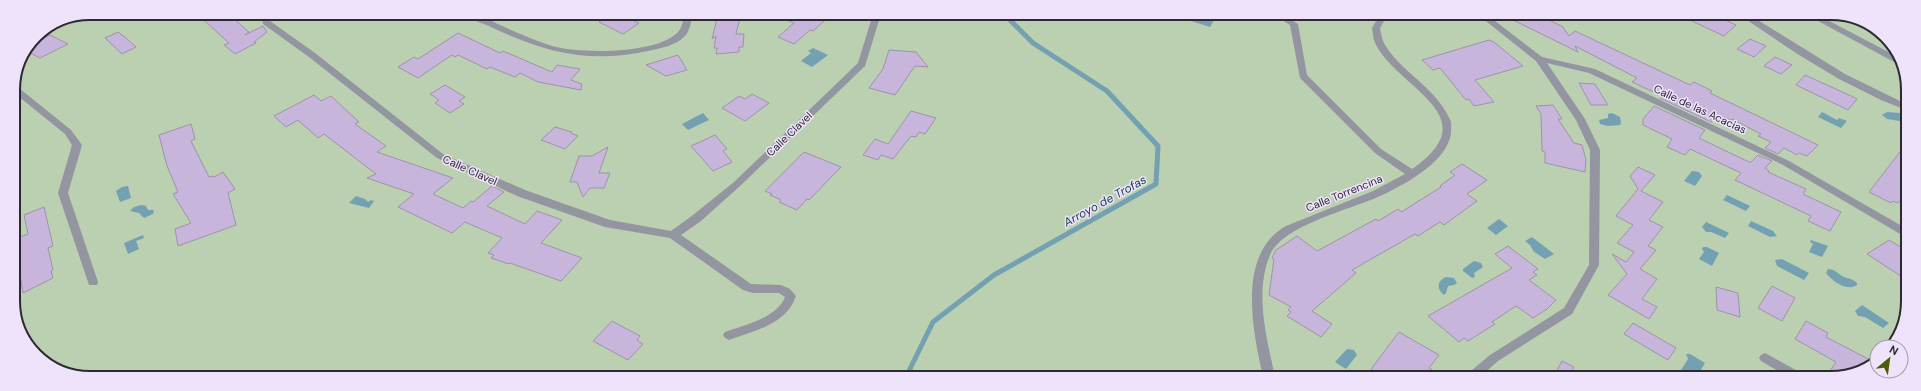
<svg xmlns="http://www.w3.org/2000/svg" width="1921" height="391" viewBox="0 0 1921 391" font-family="'DM Sans',sans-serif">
<rect width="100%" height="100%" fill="#efe3fc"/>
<path fill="#bad0b0" d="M90,13L1846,14L1885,35L1906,75L1907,316L1888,347H1877V361L1836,378L75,377L36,356L15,316L13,85L36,35L61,19Z"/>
<path fill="#73a1b2" d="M1186,14H1193L1214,20L1210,27L1185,19Z
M813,48L828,55L812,67L801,61L811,53L808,51Z
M1822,112L1837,120L1839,118L1847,121L1841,128L1818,117Z
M1887,112L1899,113L1906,117V122L1887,119L1882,115Z
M703,113L709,120L688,130L682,124Z
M1612,113L1620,117L1621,123L1620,125L1608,126L1600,124L1599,120L1608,118V114Z
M1692,171L1699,172L1702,176L1695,186L1684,181Z
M128,186L131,198L120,202L116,191L122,187Z
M1727,195L1750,206L1746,211L1723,200Z
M356,196L365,199L368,202L371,200L374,201L369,208L349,203Z
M141,205L146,206L148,210H154L153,214L144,218L139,213L130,211L134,207Z
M1499,219L1508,226L1496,235L1487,228Z
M1751,221L1773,231L1777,236L1770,237L1748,226Z
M1706,222L1729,233L1725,238L1711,232H1706L1702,227Z
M143,235L144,238L136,241L139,249L128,254L124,243Z
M1532,237L1554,254L1545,259L1536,253L1534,252L1530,245L1525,241Z
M1811,240L1828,246L1822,257L1809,252L1813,244L1810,242Z
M1703,247H1707L1719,253L1712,266L1699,259L1704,252L1702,249Z
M1782,259L1809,273L1804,280L1777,266L1775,260Z
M1474,261L1481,263L1483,267L1474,273L1475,277L1472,278L1463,271V269Z
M1828,269C1835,269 1837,273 1842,276C1848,279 1852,278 1857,283V285C1847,292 1832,281 1826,273Z
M1446,277L1454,278L1457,283L1454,285L1448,286L1446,293L1444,295C1436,289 1437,281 1446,277Z
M1862,305L1889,323L1883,328L1865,317L1858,316L1855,311Z
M1347,349L1354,350L1357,355L1346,369L1335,362Z
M1686,354H1690L1705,363L1696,378L1681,370L1688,359Z"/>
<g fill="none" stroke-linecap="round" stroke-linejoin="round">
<path stroke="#73a1b2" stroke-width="5" d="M906,377L933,322L994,275L1156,184L1158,146L1107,91L1033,43L1004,14"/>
</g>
<path fill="#c7b5db" stroke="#9e93aa" d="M196,13H227L249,32L245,35L263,26L267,32L254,42L256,43L235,54L224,45L229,43Z
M611,13L622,16L639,23L623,34L599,22Z
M718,14H741L736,34H744L743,47H739V52L716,54L717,48H714L716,36L712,39Z
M771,14H832L813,31L810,30L794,44L778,37L794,23Z
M1501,14H1537L1563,27L1569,36L1575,31L1690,85L1694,82L1712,91L1710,93L1818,145L1807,156L1799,153L1797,155L1784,148L1778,154L1765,148L1771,142L1758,136L1761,134L1732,119L1731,120L1724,117L1722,119L1716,116L1711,122L1660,98L1662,96L1632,82L1637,78L1575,46L1578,52Z
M1677,14H1712L1736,25L1724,36Z
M118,32L126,38L136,47L122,54L105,38Z
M458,33L500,53L503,51L552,72L557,65L580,69L571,80L582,84L581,90L538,82L520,73L515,77L490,67L487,69L458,55L455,57L452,55L418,78L398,67L414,57L418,59Z
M50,35L68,44L40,58L28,52L32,44Z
M1750,39L1766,46L1754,57L1737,49Z
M1489,40L1494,42L1523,66L1475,80L1494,102L1474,106L1469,99L1466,100L1440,68L1433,70L1422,60Z
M889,50L916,52L928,67L915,66L895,95L869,88L883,69Z
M678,55L687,70L666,76L646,65Z
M1775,57L1792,65L1781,74L1764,66Z
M1805,75L1851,96L1857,99L1848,110L1796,85Z
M1579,83L1595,84L1608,105H1591Z
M445,85L465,97L459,101L464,104L450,113L435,103L439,100L430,94Z
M752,94L769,103L745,121L722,108L739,96L745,99Z
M314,95L321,101L331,96L359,122L355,124L386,146L377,152L453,178L433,194L463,208L471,201L473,202L492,186L504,192L487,206L525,224L537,211L562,220L541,243L582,258L561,281L510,263L509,264L491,258L494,255L488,253L502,238L465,222L452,233L398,207L414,194L367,178L376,174L324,134L318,138L298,120L286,127L274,116Z
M1553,105L1562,119H1558L1574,143L1582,145L1586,160L1585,172L1545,163V152L1542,151L1541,114L1536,106Z
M1654,106L1705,130L1699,138L1749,162H1751L1758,155L1772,161L1765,168L1769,171L1768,172L1806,189L1803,194L1841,212L1830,231L1808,221L1811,216L1735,180L1741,173L1690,149L1685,155L1667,147L1672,139L1643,125V119Z
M911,111L936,118L925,134L919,132L916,137L911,136L893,159L881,155L878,160L863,155L875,139L888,144Z
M191,124L195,139L191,141L209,177L213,176L214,177L223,172L235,189L228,193L236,225L178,246L175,229L191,223L173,194L178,192L167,166L159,135Z
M555,127L572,132L571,133L578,136L565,149L541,140Z
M715,135L727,149L723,151L732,162L713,171L691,146Z
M1906,144L1907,192L1898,203L1893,201L1891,203L1869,192Z
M608,147L599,173H610L604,188H590L583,197L577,182H570L579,156H592Z
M804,152L841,167L809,200L807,199L797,210L779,202L781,200L770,195L772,194L765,191Z
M1462,164L1487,180L1467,194L1477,201L1444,225L1440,222L1418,236L1415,234L1352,270L1356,273L1312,311L1332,324L1321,337L1287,316L1291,312L1288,310L1291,307L1269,295L1274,259L1272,258L1276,250L1297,236L1317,251L1376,219L1378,221L1398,209L1402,212L1406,209L1441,187L1440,186L1455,175L1450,172Z
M1638,167L1655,175L1641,191L1663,202L1649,220L1663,227L1648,246L1656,250L1640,269L1657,279L1642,299L1657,307L1649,319L1608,295L1627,274L1612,254L1626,262L1634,252L1617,243L1633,225L1616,216L1638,189L1630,176Z
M44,207L53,246L48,248L53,270L51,271L53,278L23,293L20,275L14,278V239L28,234L24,215Z
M1889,240L1907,251V280L1867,254Z
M1508,246L1538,269L1533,272L1537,275L1529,280L1556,300L1547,309L1533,318L1516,306L1492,322L1495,324L1468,341L1464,338L1459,342L1428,316L1512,268L1495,254Z
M1772,286L1795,298L1782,321L1758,308Z
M1716,287L1738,293L1740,317L1717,310Z
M612,321L640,336L637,340L643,344L628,360L593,341Z
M1806,321L1828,333L1826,337L1874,362L1840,376L1830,371L1836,362L1795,339Z
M1633,323L1676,348L1668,360L1624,334Z
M1399,332L1439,355L1429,368L1444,378H1385L1371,369Z
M1562,361L1574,367L1568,378H1553Z"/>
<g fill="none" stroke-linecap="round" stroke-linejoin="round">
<path fill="#9395a0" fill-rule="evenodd" d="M262,13H270V21L315,53L443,154L525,190L610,220L671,231L693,215L734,182L858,63L873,14H881L865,66L740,186L701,221L681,235L751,284L781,285L790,289L796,296C787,324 754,331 729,340L725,338L723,335L725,332C744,325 777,318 785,297L779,293H753L743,290L670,238L605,227L517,196L437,158L309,57L263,24Z
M464,13C480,13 492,22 507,28C522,35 537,41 552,46C580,54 656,54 677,33C682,29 683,20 685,13H693C691,21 690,31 685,36C675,46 661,48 648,51C589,64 544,52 491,27C482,23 471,20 464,13Z
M1272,14H1282L1298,24L1307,75L1381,149L1412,169C1490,115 1397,89 1375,43C1373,39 1373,33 1372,28L1380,14H1388L1380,28C1381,33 1382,39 1384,43C1397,68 1431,85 1446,112C1448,116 1451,120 1451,123C1453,141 1444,153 1431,165C1415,178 1398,188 1380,196C1350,210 1283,225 1270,255C1254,293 1267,339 1275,377H1263C1253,331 1236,254 1286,226L1373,191L1405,174L1375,153L1300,78L1290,25Z
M1477,14H1486L1542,57L1595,69L1789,161L1907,229V238L1783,165L1589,73L1547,63L1585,119L1600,150L1599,265L1572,314L1498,361L1479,378H1464L1466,375L1490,355L1564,308L1589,265L1590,150L1576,120L1536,61Z
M1738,14H1748L1845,74L1906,104V110L1881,100L1839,79L1799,55Z
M1805,14H1816L1896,56L1900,63H1896Z
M14,84L71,130L82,145L68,193L98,282L97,285H89L88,282L58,193L72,145L65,134L13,92Z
M1765,353L1805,375L1807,378H1790L1761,361L1759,358L1761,355Z"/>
</g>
<g text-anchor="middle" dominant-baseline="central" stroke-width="3" stroke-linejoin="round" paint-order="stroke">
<g font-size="11" fill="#2d2932" stroke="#efe3fc">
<text transform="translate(1700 109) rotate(25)">Calle de las Acacias</text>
<text transform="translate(789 134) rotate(-44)">Calle Clavel</text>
<text transform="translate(470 170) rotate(24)">Calle Clavel</text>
<text transform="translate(1344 193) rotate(-22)">Calle Torrencina</text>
</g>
<g font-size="12" font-style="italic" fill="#133d4b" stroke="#efe3fc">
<text transform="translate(1105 201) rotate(-29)">Arroyo de Trofas</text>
</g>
</g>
<path d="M0 0H1921V391H0ZM90 20H1831A70 70 0 0 1 1901 90V301A70 70 0 0 1 1831 371H90A70 70 0 0 1 20 301V90A70 70 0 0 1 90 20Z" fill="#efe3fc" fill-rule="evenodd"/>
<path fill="none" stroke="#2d2932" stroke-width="2" d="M90 20H1831A70 70 0 0 1 1901 90V301A70 70 0 0 1 1831 371H90A70 70 0 0 1 20 301V90A70 70 0 0 1 90 20Z"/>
<g transform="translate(1889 359) rotate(29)"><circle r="19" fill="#efe3fc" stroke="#a199ab"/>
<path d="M0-3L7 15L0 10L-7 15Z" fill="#4a5f07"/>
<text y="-6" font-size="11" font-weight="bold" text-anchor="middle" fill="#2d2932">N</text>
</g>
</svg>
